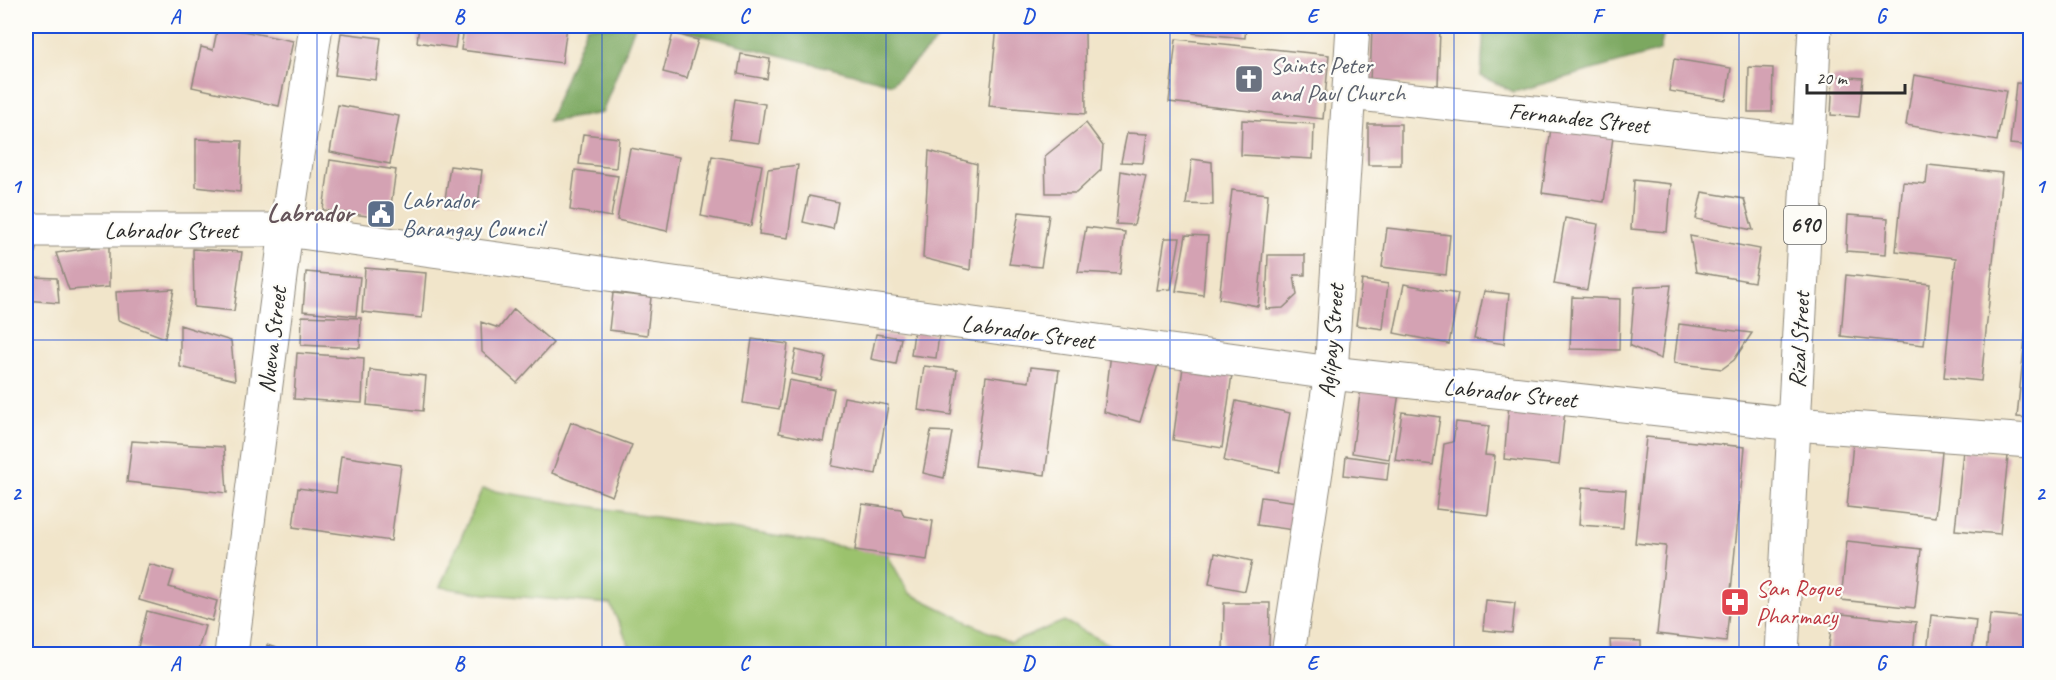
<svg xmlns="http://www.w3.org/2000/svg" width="2056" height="680" viewBox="0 0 2056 680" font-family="Caveat,sans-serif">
<rect width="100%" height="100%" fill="#fdfcf7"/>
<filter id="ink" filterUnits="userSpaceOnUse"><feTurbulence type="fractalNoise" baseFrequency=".0167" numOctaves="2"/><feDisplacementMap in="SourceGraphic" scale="12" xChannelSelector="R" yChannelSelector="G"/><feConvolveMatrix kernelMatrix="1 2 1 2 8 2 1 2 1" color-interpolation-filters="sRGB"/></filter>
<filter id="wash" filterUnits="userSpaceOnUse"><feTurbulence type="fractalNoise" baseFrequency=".008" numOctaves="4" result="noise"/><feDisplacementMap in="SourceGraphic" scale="24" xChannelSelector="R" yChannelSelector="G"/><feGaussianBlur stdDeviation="1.35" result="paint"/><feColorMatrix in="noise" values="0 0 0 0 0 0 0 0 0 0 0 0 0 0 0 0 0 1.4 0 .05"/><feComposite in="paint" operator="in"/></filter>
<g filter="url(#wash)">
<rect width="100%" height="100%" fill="#f1e5ca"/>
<path fill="#9bc26d" stroke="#63764c" stroke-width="1.5" d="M482,489L887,554L909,593L1011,643L1064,621L1128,654H633L610,604L486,594L440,587Z"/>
<path fill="#7ca860" stroke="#546a46" stroke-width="1.5" d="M587,26H635L602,113L548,122Z
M666,26H952L892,84Z
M1482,26H1665L1660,51L1514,92L1481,76L1484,26Z"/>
<g id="blocks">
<path fill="#d4a2b3" d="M218,26L293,41L279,106L192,87L201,47L213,50Z
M419,26H458L455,48L417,42Z
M464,26H567L562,63L461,50Z
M997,26H1041L1085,31L1086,114L989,106Z
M1193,26H1246L1245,38L1193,33Z
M1372,27L1440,30L1438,85L1370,82Z
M341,33L381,38L376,80L335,75Z
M673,33L698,40L687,78L663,72Z
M1176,39L1329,55L1323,119L1169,102Z
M741,54L770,59L767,79L738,74Z
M1674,59L1731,68L1726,100L1669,91Z
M1749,67L1773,68L1772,112H1748Z
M1914,75L2006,91L1997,141L1906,125Z
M1833,76L1863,78L1859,117L1831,115Z
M2016,83L2030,84V146L2010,144Z
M735,99L765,104L759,143L729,139Z
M338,105L399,116L390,164L330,152Z
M1242,120L1314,124L1313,159L1241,155Z
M1086,123L1103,146L1101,170L1076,193H1046L1045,156Z
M1368,124H1401V165H1368Z
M1551,128L1613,137L1604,202L1542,193Z
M1127,133L1147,134L1143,163L1121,162Z
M583,134L619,138L616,168L579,164Z
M196,139L242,141L240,192L196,187Z
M630,148L679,157L667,231L617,220Z
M929,151L977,164L970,270L923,258Z
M712,156L762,165L751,226L701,216Z
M1192,159L1212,162L1213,205L1186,204Z
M330,160L396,170L389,219L323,210Z
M798,165L788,238L759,234L768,169Z
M1928,165L2002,173L1981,381L1944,377L1956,258L1896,251L1903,182L1926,184Z
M450,166L482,170L478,204L445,199Z
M575,170L618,176L611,217L570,210Z
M1121,171L1146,176L1134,225L1116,224Z
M1634,180L1671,184L1667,232L1631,229Z
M1232,190L1268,194L1258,306L1219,299Z
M1702,192L1744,199L1753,230L1696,219Z
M809,196L838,202L833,229L803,222Z
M1019,212L1049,215L1041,267L1009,264Z
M1848,215L1888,218L1886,254L1846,251Z
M1565,218L1598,224L1587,290L1554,284Z
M1086,227L1125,232L1120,274L1078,272Z
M1387,228L1450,235L1446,275L1382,267Z
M1186,235L1208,236L1203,295L1176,291Z
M1690,236L1760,249L1754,282L1696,272Z
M1165,238H1180L1171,289L1157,290Z
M26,241L37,243L34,260L26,257Z
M109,245V287L69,290L56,253Z
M193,249L242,252L234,311L194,307Z
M1268,255H1305V275H1294L1297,295L1283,308L1266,309Z
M26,257L33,271L26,272Z
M365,268L426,273L422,318L362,312Z
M306,272L360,277L356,316L303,311Z
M1846,275L1930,284L1924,345L1841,336Z
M31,277L57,278L59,303L26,300Z
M1362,280L1388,284L1383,329L1356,325Z
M1404,284L1458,294L1449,344L1394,333Z
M1671,285L1661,359L1630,346L1635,287Z
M174,289L165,338L118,320L116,292Z
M1484,291L1509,294L1504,344L1474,339Z
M613,293L651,297L647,335L609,330Z
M1572,297L1620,299L1619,350L1570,349Z
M514,309L553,343L517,383L482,352L481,322L499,328Z
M302,316L361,318L360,348L301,345Z
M2027,318L2030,319V418L2017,417Z
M1679,324L1752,333L1734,360L1722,369L1674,363Z
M180,325L231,341L235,380L180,367Z
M914,332L939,335L936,358L911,355Z
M876,334L901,338L896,364L871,359Z
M752,339L788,344L779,409L743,403Z
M796,350L826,357L821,380L791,374Z
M297,353L364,358L362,403L294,399Z
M1111,353L1158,365L1140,422L1104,412Z
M924,366L957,370L951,415L918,410Z
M1031,367L1059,370L1045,475L975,466L986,376L1029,382Z
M1183,367L1232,374L1222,448L1173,440Z
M370,370L426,376L423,411L367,405Z
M789,380L834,389L824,442L779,433Z
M1361,387L1399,393L1389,459L1352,453Z
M844,397L888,405L876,474L832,466Z
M1236,401L1290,413L1279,472L1224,461Z
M1509,404L1565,410L1559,465L1504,459Z
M1402,412L1440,417L1433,465L1395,460Z
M571,422L632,445L612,496L552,473Z
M1456,422L1489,426L1485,455L1495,456L1488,515L1436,509L1444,444L1453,442Z
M931,431L952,432L944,478L923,473Z
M1646,437L1745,447L1726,642L1657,634L1666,546L1635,543Z
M132,441L224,447L227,493L127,482Z
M1853,442L1942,452L1935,517L1847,507Z
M1963,451L2008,456L2000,534L1955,530Z
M341,456L401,465L391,541L293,527L298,488L336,493Z
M1346,456L1389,462L1387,480L1344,475Z
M1582,487L1626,490L1623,528L1579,525Z
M1261,497L1298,502L1294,530L1257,525Z
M862,504L901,509L904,516L933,521L927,560L855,550Z
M1847,541L1921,549L1915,608L1841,600Z
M1215,553L1252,561L1245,591L1209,584Z
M149,564L174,571L169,587L217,601L212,621L139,600Z
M1486,600L1515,603L1512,633L1483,630Z
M1224,603H1270L1269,654H1223Z
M147,611L205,626L197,654H166L138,647Z
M1833,613L1916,622L1913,654H1828Z
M1990,614L2030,618V654H1986Z
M1931,615L1976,620L1972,654H1927Z
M1610,640L1641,641V654H1611Z
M267,645L294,654H265Z"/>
</g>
</g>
<g filter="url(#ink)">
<use href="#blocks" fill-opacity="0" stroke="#8e887a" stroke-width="1.5"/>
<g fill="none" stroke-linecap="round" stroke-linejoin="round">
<g stroke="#8e887a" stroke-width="35">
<path id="street" d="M1350,93L1809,143
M1794,424L2030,441
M231,654L286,230L316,26
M1288,654L1331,373L1353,26"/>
</g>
<g stroke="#8e887a" stroke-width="35">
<path id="secondary" d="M26,230H286L1331,373L1794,424"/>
</g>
<g stroke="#8e887a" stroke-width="35">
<path id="primary" d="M1782,654L1815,26"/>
</g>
<use href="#street" stroke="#fff" stroke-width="33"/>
<use href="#secondary" stroke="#fff" stroke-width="33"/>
<use href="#primary" stroke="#fff" stroke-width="33"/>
</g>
</g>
<path fill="none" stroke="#1d4ed8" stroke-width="1.5" stroke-opacity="0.55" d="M317,26V654M602,26V654M886,26V654M1170,26V654M1454,26V654M1739,26V654M26,340H2030"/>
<defs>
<g id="church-square" transform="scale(1.5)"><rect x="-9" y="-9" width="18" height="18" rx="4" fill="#6b7280" stroke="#fdfcf7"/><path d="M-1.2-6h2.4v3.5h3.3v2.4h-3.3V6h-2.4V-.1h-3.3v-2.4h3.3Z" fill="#fff"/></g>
<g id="civic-square" transform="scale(1.5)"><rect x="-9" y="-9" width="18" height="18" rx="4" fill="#5c6f8a" stroke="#fdfcf7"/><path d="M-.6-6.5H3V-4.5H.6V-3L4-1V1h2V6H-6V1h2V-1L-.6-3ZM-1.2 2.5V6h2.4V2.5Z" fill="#fff"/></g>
<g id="pharmacy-square" transform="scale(1.5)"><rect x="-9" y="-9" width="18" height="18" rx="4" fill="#e0444e" stroke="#fdfcf7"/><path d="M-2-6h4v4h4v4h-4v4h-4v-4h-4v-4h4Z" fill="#fff"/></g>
</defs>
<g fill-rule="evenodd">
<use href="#church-square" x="1249" y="79"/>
<use href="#civic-square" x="381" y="214"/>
<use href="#pharmacy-square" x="1735" y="602"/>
</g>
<g text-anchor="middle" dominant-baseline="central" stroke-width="4.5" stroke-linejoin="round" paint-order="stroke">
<rect fill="#fdfcf7" stroke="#6a6a68" stroke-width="1.5" x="1784" y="206" width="42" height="38" rx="4.5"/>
<g font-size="22" font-weight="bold" fill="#2b2b2b">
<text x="1805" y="225">690</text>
</g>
<g font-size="24" fill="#5b616d" stroke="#fdfcf7" text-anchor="start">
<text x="1270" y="65">Saints Peter<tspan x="1270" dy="28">and Paul Church</tspan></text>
</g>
<g font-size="24" fill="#2b2b2b" stroke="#fdfcf7">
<text transform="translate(1579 118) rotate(6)">Fernandez Street</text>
<text x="171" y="230">Labrador Street</text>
<text transform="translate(1028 332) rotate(8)">Labrador Street</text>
<text transform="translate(272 340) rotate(-83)">Nueva Street</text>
<text transform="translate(1799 340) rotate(-87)">Rizal Street</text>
<text transform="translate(1331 341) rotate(-85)">Aglipay Street</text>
<text transform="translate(1510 393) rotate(6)">Labrador Street</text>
</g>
<g font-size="24" fill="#4e5e75" stroke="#fdfcf7" text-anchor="start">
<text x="402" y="200">Labrador<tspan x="402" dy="28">Barangay Council</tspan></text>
</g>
<g font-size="24" fill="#be3a42" stroke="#fdfcf7" text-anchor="start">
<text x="1756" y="588">San Roque<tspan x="1756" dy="28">Pharmacy</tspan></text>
</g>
<g font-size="27" font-weight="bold" fill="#66555b" stroke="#fdfcf7">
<text x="310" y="212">Labrador</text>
</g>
</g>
<rect width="2056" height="680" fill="none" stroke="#fdfcf7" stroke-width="66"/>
<path d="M1807 84v9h98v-9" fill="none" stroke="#2b2b2b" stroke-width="3"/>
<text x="1816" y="84" font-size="18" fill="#2b2b2b" stroke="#fdfcf7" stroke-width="4.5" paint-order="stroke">20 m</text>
<rect x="33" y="33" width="1990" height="614" fill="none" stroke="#1d4ed8" stroke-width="2"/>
<g font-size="20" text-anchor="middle" font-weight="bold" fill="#1d4ed8">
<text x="175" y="23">A</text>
<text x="459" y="23">B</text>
<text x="744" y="23">C</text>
<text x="1028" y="23">D</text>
<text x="1312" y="23">E</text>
<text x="1597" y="23">F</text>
<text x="1881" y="23">G</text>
<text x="16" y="193">1</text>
<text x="2040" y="193">1</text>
<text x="16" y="500">2</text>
<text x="2040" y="500">2</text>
<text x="175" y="670">A</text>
<text x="459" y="670">B</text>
<text x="744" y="670">C</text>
<text x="1028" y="670">D</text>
<text x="1312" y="670">E</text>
<text x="1597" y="670">F</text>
<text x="1881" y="670">G</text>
</g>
</svg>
